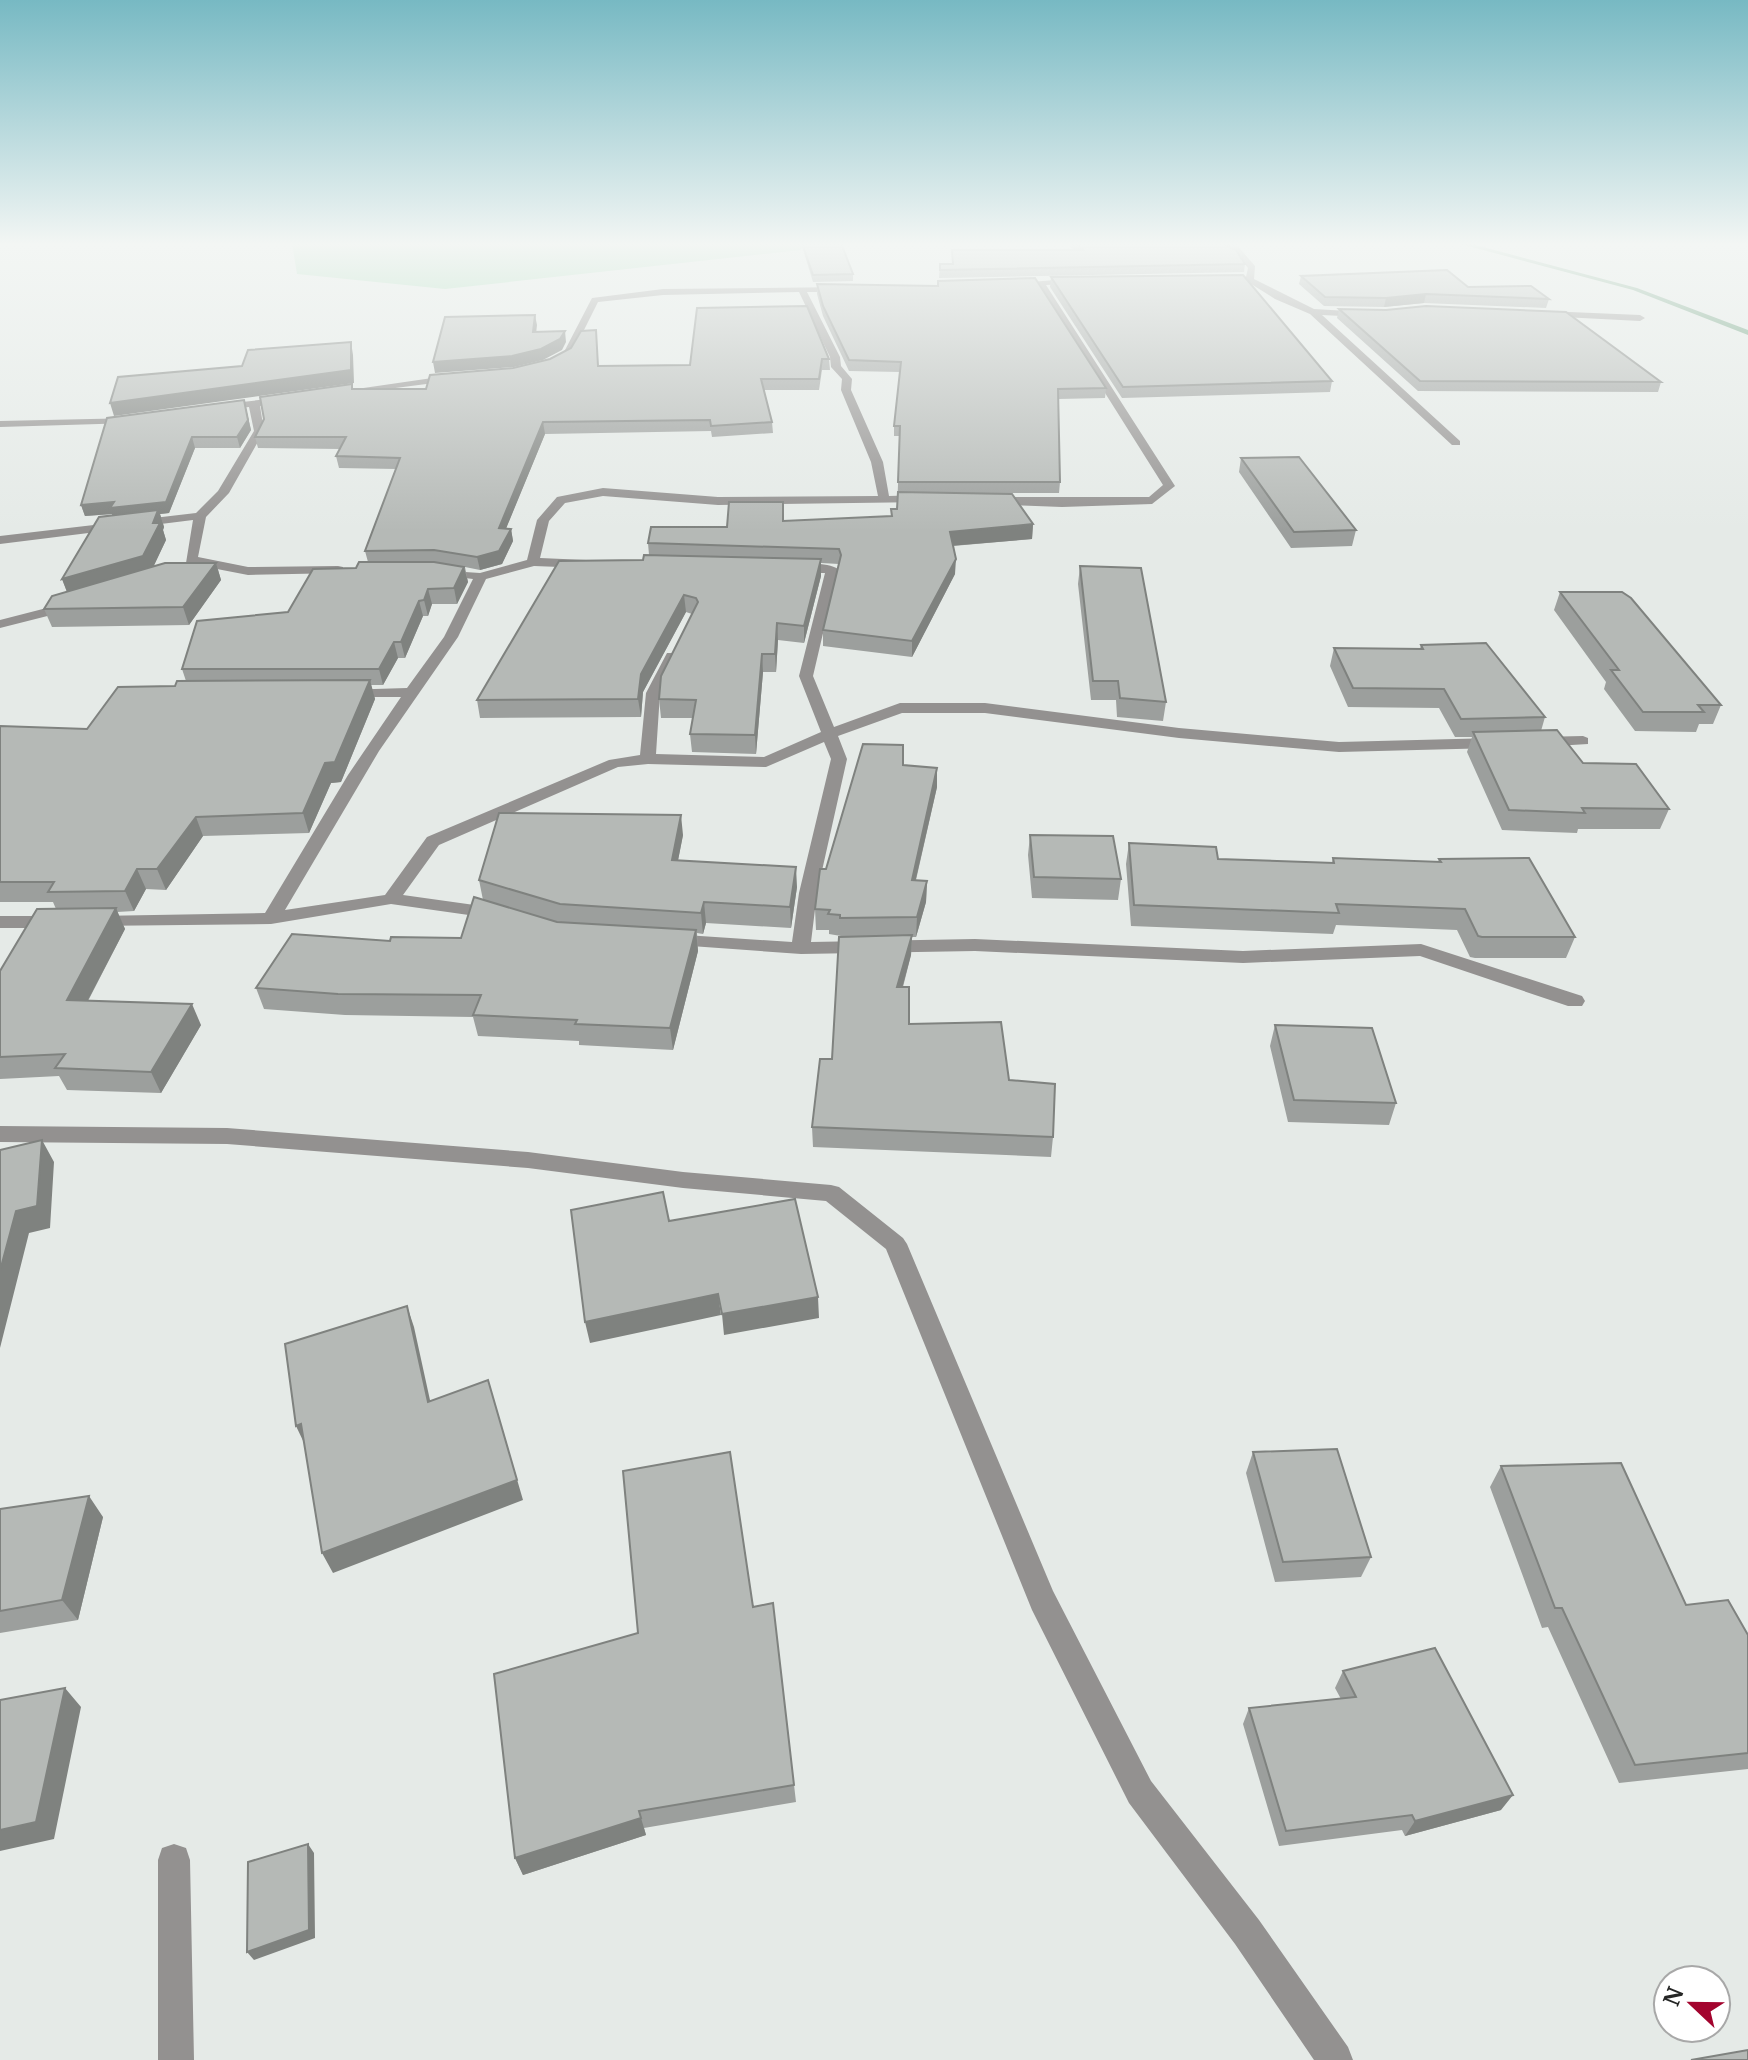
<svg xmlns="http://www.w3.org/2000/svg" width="1748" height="2060" viewBox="0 0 1748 2060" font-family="Merriweather,serif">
<rect width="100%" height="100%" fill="#e5eae7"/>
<path fill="#94d5a9" d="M292,243H802L801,250L445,289L297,274Z"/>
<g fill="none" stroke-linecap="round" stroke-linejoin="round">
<path fill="#58926c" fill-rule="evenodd" d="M1457,243H1468L1637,288L1748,330V335L1633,290Z"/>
<path fill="#939190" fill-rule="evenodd" d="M1227,243H1235L1255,266L1254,279L1314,309L1365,312L1362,317L1322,315L1460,441V445H1452L1310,314L1275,299L1248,282L1216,281L1219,276L1246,277L1248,268Z
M1079,278L1082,283L1046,285L1175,486L1152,504L1062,507L986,504L984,501L990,497H1149L1163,485L1037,285L1007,284Z
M846,287L843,292H807L840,357L841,366L852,379L851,390L883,462L889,496L922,495L928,499L926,502L718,505L603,496L565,503L549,521L540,558L586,560L592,564L586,568L534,566L486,579L458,637L379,751L285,910L385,895L427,837L609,760L640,755L646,693L667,653H677L679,656L660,693L656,754L764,757L821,732L799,676L825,573H793L787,569C797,562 828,562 838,569L813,676L834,727L900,703H985L1179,728L1339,742L1495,738L1503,743L1495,748L1339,752L1179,738L985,713H902L838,736L847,759L817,893L811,942L975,939L1243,951L1421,944L1582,996L1585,1001L1582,1006H1568L1420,956L1243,963L975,951L801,954L663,944L661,940L670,934L792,942L799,893L831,759L824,742L766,767L648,764L618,767L439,845L403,895L503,909L506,913L497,919L391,904L271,924L90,926L87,922L90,918L96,916L265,913L348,775L401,697H347L340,693L342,690L407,688L444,637L473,579L465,578V572L480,573L527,560L537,520L557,497L603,488L718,497L878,496L871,462L841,390L842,379L831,367L830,357L799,292L663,295L598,302L571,356L554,365L546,363L564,352L592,298L663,289Z
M1546,311L1640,315L1645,318L1640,321L1543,316Z
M453,375L457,380L334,396L329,393Z
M286,397L291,400L290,402L260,406L264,431L229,493L206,517L198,557L248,567L338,566L343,567V573L248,575L186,563L193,520L0,544V536L196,513L218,491L254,431L249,407L219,410L215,409V405Z
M136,418L137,420L132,423L0,427V421Z
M70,602L75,603V609L0,628V620Z
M1583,736L1588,738V744L1539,747L1531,742L1539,737Z
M0,916H56L65,922L56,928H0Z
M0,1126L227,1128L528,1152L683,1172L831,1185L839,1187L903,1238L907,1244L1053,1591L1151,1781L1259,1920L1348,2047L1353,2060H1314L1235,1944L1129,1803L1032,1610L886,1249L826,1201L683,1188L528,1168L227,1144L0,1142Z
M174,1844L186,1848L190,1860L194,2060H158V1860L162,1848Z"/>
</g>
<path fill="#9c9f9d" d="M801,243H841L853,274V281L813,282Z
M1071,243H1222L1245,264L1244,272L939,278L940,264H953L952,250H1075L1071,247Z
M1301,276L1468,287L1549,299L1546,308L1424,303L1384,307L1324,306L1299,284Z
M1051,277L1332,381L1330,392L1122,398L1050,287Z
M817,284L1106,388L1105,398L1058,399L1060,482L1059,493H959L1033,524L1032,539L953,546L955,574L912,657L823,646V630L839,564L821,563V576L804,643L778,640L776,672H763L756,754L692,752L690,734L693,718H661L659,699L692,614L686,612L643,692L641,717L480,718L477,700L649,555L648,543L727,527L784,521L891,516V509H897L900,436H894V426L900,372L849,371L823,316L817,294Z
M1339,309L1661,382L1658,392L1418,391L1337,318Z
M829,359L830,370H822L819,390H764L772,422L773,433L712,437L711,431L545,434L506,528L511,529L513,541L502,564L480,570L465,567L468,582L457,604H432L428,616H423L405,658H398L383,685H371L375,699L341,782L331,783L309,833L203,836L166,890L146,889L134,911L117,912L125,929L88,1001L201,1025L161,1093L67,1090L59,1076L0,1079V971L56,909L53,902H0V726L87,729L186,681L182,669L288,612L368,562L365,551L396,469L339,468L336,456L340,449L258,448L255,437L353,389H426L599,366L690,365Z
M244,400L251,430L240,448H195L169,513L160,514L164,527L163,530L166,540L153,567L216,563L221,580L189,625L52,627L44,609L67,592L62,579L112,515V514L85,516L81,505Z
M1241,458L1356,530L1352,546L1291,548L1239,472Z
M1080,566L1166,702L1163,721L1117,717L1116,700H1091L1078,584Z
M1560,592L1721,705L1713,724H1699L1696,732L1635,731L1604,689L1606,682L1554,610Z
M1421,645L1545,717L1541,731L1583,763L1669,809L1660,829H1578L1577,833L1502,830L1467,752L1472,737H1455L1439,708L1348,707L1330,666L1334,648L1420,649Z
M937,768V787L916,880L927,881L926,902L916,937H912L911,955L903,987L909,1024L1009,1080L1053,1137L1051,1157L813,1147L812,1127L832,1059L841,936L829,934V930H816L815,909L826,869Z
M683,835L678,860L797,887L791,928L706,923L703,934L697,933L698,951L673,1050L579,1045V1041L478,1036L473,1017L345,1015L264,1009L256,988L390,941L461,938L483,900L479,880Z
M1030,835L1121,879L1118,900L1032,898L1028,855Z
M1129,843L1218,859L1332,863L1333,858L1438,862L1439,859L1575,937L1566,958H1475L1470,957L1457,930L1336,925L1333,934L1131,926L1126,864Z
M1275,1025L1396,1103L1389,1125L1288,1122L1270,1046Z
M1253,1452L1371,1557L1361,1577L1275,1582L1246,1473Z
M1501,1466L1686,1605L1748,1635V1769L1619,1783L1548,1627L1542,1628L1490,1487Z
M0,1509L103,1517L78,1620L0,1633Z
M773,1603L796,1802L644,1828L646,1835L523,1875L515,1858L753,1607Z
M1343,1671L1501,1810L1405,1836L1402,1830L1279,1846L1243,1724L1249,1708L1341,1699L1335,1688Z"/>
<path fill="#7f827f" d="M1426,294L1424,303L1384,307L1386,298Z
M535,315L537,325L535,343L533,332Z
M565,331L566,342L562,350L543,360L514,367L435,373L433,362Z
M351,342L353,355L354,383L114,416L110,403Z
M244,400L251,430L240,448L237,437Z
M543,422L545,434L501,541L499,528Z
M192,437L195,448L169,513L160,514L164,527L163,530L166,540L150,574L69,597L62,579L114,520L112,514L85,516L81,505Z
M1033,524L1032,539L949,546L950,532Z
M511,529L513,541L502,564L480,570L477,557Z
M821,559V576L804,643V626Z
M956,559L955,574L912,657V641Z
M216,563L221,580L189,625L183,607Z
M464,567L468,582L457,604L454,588Z
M428,589L432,604L428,616L424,600Z
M684,595L686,612L643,692L641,717L638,699L641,674Z
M419,601L423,616L405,658L401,642Z
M777,623L778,640L776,672L775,654Z
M394,642L398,658L383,685L379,669Z
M762,654L763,672L756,754L755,735Z
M370,680L375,699L341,782L331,783L309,833L303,813L325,763Z
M937,768V787L911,900L912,880Z
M681,815L683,835L674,881L672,860Z
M196,817L203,836L166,890L157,869Z
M796,867L797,887L791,928L790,907Z
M137,869L146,889L134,911L125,891Z
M927,881L926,902L916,937L917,917Z
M704,902L706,923L703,934L701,913Z
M116,908L125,929L77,1021L67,1000Z
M696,930L698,951L673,1050L670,1028Z
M912,935L911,955L897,1007V987Z
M192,1004L201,1025L161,1093L151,1072Z
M42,1140L54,1162L50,1228L29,1233L0,1348V1271L16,1211Z
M718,1294L721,1315L590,1343L585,1322Z
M818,1297L819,1318L724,1335L722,1314Z
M407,1306L414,1327L435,1423L428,1402Z
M488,1380L523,1500L333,1573L322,1553Z
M301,1424L306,1447L296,1426Z
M89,1496L103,1517L78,1620L62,1600Z
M65,1688L81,1707L54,1839L0,1851V1830Z
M1513,1795L1501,1810L1405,1836L1415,1821Z
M639,1811L646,1835L523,1875L515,1858Z
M308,1844L314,1853L315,1938L254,1960L247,1952Z"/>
<path fill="#b5b9b6" stroke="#7f827f" stroke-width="2" d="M802,243H841L853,274L813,275Z
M1076,243H1222L1236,250L1245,264L940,270V264H953L952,250H1083Z
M1447,270L1468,287L1531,286L1549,299L1426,294L1386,298L1325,297L1301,276Z
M1243,275L1332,381L1123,387L1051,277Z
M1035,278L1106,388L1058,389L1060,482H898L900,426H894L901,362L849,360L823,306L817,284L938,286V281Z
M807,306L829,359H822L819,379H761L772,422L711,426L710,420L543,422L499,528L511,529L499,551L477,557L434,550L365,551L400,458L336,456L346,437H255L264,419L260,397L352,384V389H426L430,375L513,368L550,359L571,348L581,331L596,330L598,366L690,365L697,308Z
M1426,306L1566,312L1661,382L1420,381L1339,309L1386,310Z
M535,315L533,332L565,331L560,339L541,349L512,356L433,362L445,317Z
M351,342V370L110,403L118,377L242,366L248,350Z
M244,400L248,420L237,437H192L166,502L110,508L114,502L81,505L107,418Z
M1299,457L1356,530L1294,532L1241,458Z
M898,492L1012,494L1033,524L950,532L956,559L912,641L823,630L841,555L839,549L648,543L651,527H727L729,502H783V521L892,516L891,509H897Z
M158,510L153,523H160L143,556L62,579L99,517Z
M644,555L821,559L804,626L777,623L775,654H762L755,735L690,734L696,700L659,699L661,676L698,602L696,598L684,595L641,674L638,699L477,700L559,561L643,560Z
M359,562H434L464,567L454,588L428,589L424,600L419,601L401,642H394L379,669H182L197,621L288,612L313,569L356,568Z
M165,563H216L183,607L44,609L52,596Z
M1080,566L1141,568L1166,702L1120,698L1118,681H1093Z
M1560,592H1622L1631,598L1721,705H1698L1704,712H1643L1611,670H1619Z
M1486,643L1545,717L1461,719L1444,689L1353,688L1334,648L1423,649L1421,645Z
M370,680L335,762L325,763L303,813L196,817L157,869H137L125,891L48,892L54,882H0V726L87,729L118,687L175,686L177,681Z
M1557,730L1583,763L1636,764L1669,809L1582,808L1585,813L1509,810L1473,732Z
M863,744L903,745V765L937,768L912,880L927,881L917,917L840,918V915L828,914L830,910L815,909L820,869H826Z
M499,813L681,815L672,860L796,867L790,907L704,902L701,913L560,904L479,880Z
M1030,835L1113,836L1121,879L1034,877Z
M1129,843L1216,847L1218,859L1334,863L1333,858L1441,862L1439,859L1529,858L1575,937H1482L1478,936L1465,909L1336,904L1339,913L1134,905Z
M474,897L557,922L696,930L670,1028L575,1024L577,1020L473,1015L481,995L338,994L256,988L292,934L390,941L391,937L461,938Z
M116,908L67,1000L192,1004L151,1072L55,1068L65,1054L0,1057V971L37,909Z
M912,935L897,987H909V1024L1001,1022L1009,1080L1055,1084L1053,1137L812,1127L820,1059H832L839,937Z
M1275,1025L1372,1028L1396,1103L1294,1100Z
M42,1140L37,1206L16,1211L0,1271V1150Z
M663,1192L669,1221L795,1199L818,1297L722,1314L718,1294L585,1322L571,1210Z
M407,1306L428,1402L488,1380L517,1480L322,1553L301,1424L296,1426L285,1344Z
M1337,1449L1371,1557L1283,1562L1253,1452Z
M730,1452L753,1607L773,1603L794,1785L639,1811L641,1818L515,1858L494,1674L638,1633L623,1471Z
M1621,1463L1686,1605L1728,1600L1748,1635V1753L1635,1765L1562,1608H1555L1501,1466Z
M89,1496L62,1600L0,1611V1509Z
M1435,1648L1513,1795L1415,1821L1412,1815L1286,1831L1249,1708L1356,1697L1343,1671Z
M65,1688L36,1822L0,1830V1700Z
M308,1844L309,1930L247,1952L248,1862Z
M1748,2050V2060H1691Z"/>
<linearGradient id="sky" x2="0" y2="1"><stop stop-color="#77b9c3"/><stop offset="0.46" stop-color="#f3f6f4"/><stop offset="1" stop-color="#f3f6f4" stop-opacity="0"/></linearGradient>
<rect width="1748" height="531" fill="url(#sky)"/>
<g transform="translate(1692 2004) rotate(292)"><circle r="38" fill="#ffffff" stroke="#a8a8a8" stroke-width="2"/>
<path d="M0-6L14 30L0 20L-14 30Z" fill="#a3042e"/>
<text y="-12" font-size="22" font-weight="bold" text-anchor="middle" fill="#252625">N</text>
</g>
</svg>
